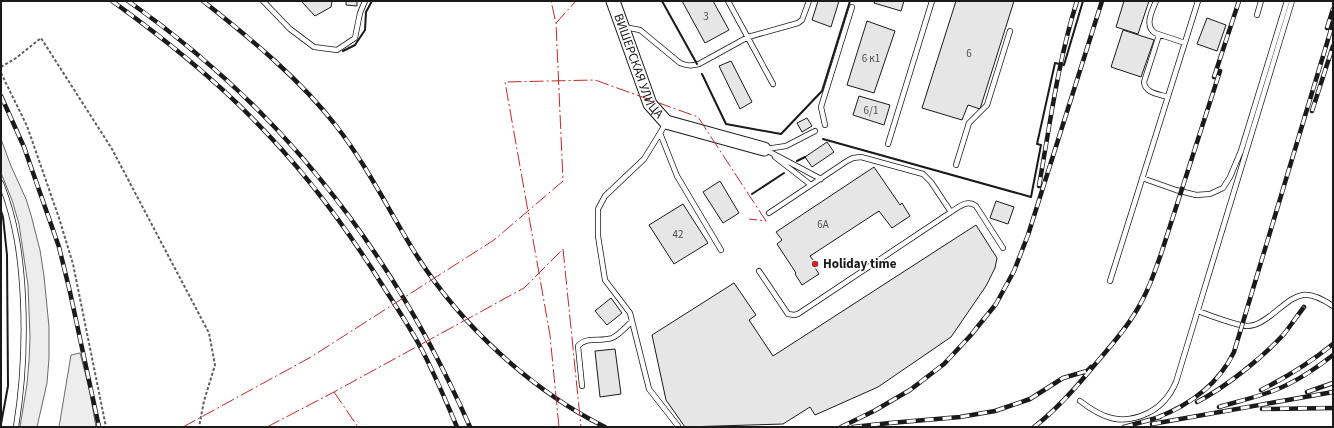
<svg xmlns="http://www.w3.org/2000/svg" width="1334" height="428" viewBox="0 0 1334 428" font-family="'Source Sans 3',sans-serif">
<rect width="100%" height="100%" fill="#fff"/>
<path fill="#ededed" stroke="#6a6a6a" d="M1,139L11,166L26,199L31,215L40,250L44,276L49,327V358L47,383L37,427H20L27,384L29,361L30,337L28,285L19,224L12,200L1,173Z
M80,353L89,388L96,427H59L71,355Z"/>
<path fill="#e6e6e6" stroke="#1a1a1a" d="M301,1H332L331,7L315,16Z
M346,1H357V6L346,5Z
M682,1H713L729,30L705,43Z
M818,1H839L831,27L812,20Z
M875,1H904L901,11L874,3Z
M956,1H1014L980,109L968,105L962,120L922,108Z
M1124,1H1149L1138,34L1116,27Z
M1207,18L1226,25L1217,51L1197,44Z
M867,21L895,31L874,93L847,85Z
M1123,30L1154,40L1141,77L1111,67Z
M731,61L752,102L740,109L719,66Z
M859,96L890,105L884,125L853,115Z
M807,118L812,126L802,132L797,123Z
M827,142L834,152L812,167L805,157Z
M874,167L900,205L902,203L910,216L892,228L879,211L810,256L816,264L814,266L819,274L802,285L795,274L796,273L777,244L782,240L776,232Z
M720,181L739,213L723,223L703,192Z
M996,201L1014,207L1008,224L990,218Z
M683,204L708,243L674,264L649,225Z
M976,225L997,258L995,268L986,286L951,337L878,387L815,415L810,407L783,424L685,427L666,400L652,335L734,283L756,315L749,320L773,356Z
M611,298L622,313L607,325L595,311Z
M615,349L621,394L600,397L595,351Z"/>
<g fill="none" stroke-linecap="round" stroke-linejoin="round">
<g stroke="#1a1a1a" stroke-width="6">
<path id="lane" d="M263,1L290,29L314,47L337,50L355,38L360,13L365,1
M728,1L773,84
M1156,1C1152,11 1144,26 1155,33L1185,43
M1257,15L1261,1
M624,27L640,30L680,63C687,66 691,66 699,64L748,37L798,23L802,20L809,1
M1159,35L1144,82C1145,93 1158,94 1168,97
M666,123L660,133L677,176L721,250
M825,125L821,107L852,7
M660,133L644,159L605,196L598,209V236L605,280L630,313L649,389L678,426
M888,144L932,1
M766,149L786,146L815,131
M766,150L821,179
M775,157L811,185
M956,165L969,123L987,105L1010,31
M1142,178L1176,190L1196,195L1210,194L1223,188L1230,177L1241,151L1287,1
M1,183C16,221 21,258 23,299C25,343 23,384 16,427
M951,212C959,207 967,199 976,206L1003,248
M759,271L788,314L794,315L798,314L951,212L931,182L923,174L861,157L853,158L847,161L769,213
M1110,281L1198,1
M1198,311C1209,315 1237,326 1248,326C1256,326 1263,321 1270,316C1296,296 1302,285 1333,306
M582,386L578,346C586,336 601,342 612,338C619,335 627,326 632,321
M1080,401C1102,418 1121,426 1148,413C1162,406 1170,396 1176,382L1292,1"/>
</g>
<g stroke="#1a1a1a" stroke-width="15">
<g id="secondary">
<path id="s1" d="M613,1L650,104L666,122L764,149"/>
</g>
</g>
<path stroke="#5f5f5f" stroke-width="2" stroke-dasharray="3 2" stroke-linecap="butt" d="M1,67L16,58L41,38L112,149L209,333L215,365L204,401L199,427
M1,73L27,126L59,218L73,264L106,427"/>
<use href="#lane" stroke="#fff" stroke-width="4.5"/>
<use href="#secondary" stroke="#fff" stroke-width="13"/>
<g stroke="#1a1a1a" stroke-width="4.5">
<path id="rail" d="M112,1C162,37 210,75 253,119C302,168 344,224 381,283C395,305 410,327 422,350C435,375 446,401 457,427
M128,1C175,34 219,71 260,112C349,202 419,311 470,427
M203,1C251,39 300,79 337,127C368,167 390,213 417,256C461,325 531,390 605,427
M1327,28L1333,9
M1214,77L1239,1
M1,96L24,147L59,247L70,292L99,427
M1312,111L1333,46
M1039,186C1050,124 1058,61 1077,1
M1261,390C1287,377 1311,362 1333,344
M1307,392L1333,383
M1197,402C1226,387 1262,358 1284,334C1291,325 1297,316 1304,307
M1219,407C1236,402 1253,398 1270,392C1293,384 1314,370 1333,355
M1262,409L1333,408
M1156,418C1190,405 1218,385 1234,352L1333,23
M1152,424L1333,392
M841,427L874,411L910,390L944,364L971,335L996,304L1014,271L1028,235L1102,1
M853,427L890,423L960,417L995,411L1030,399L1063,378L1087,371L1091,367
M1034,427C1056,410 1074,390 1092,368C1107,350 1123,333 1135,313C1147,294 1154,274 1161,254L1220,71
M1124,427L1160,417"/>
</g>
<use href="#rail" stroke="#fff" stroke-width="3" stroke-dasharray="9" stroke-linecap="butt"/>
<path stroke="#1a1a1a" stroke-width="2" d="M662,1L697,64
M343,51L355,45L365,30L366,12L372,1
M702,74L726,124L781,134L822,91L850,1
M823,139L1031,197L1041,145L1037,144L1055,63L1064,65L1083,1
M797,161L805,157
M752,194L784,173
M1,211L3,217L7,255L8,386L1,424"/>
<path stroke="#c62828" stroke-width="1" stroke-dasharray="14 3 2 3" stroke-linecap="butt" d="M556,23L576,1
M563,249L581,427
M334,392L358,427
M183,427L311,357L494,240L563,181L556,23L551,1
M267,427L334,392L524,288L563,249
M559,427L550,335L505,82L595,80L698,117L766,221L749,219"/>
</g>
<circle fill="#c62828" stroke="#fff" stroke-width="1.5" cx="815" cy="264" r="4"/>
<g text-anchor="middle" dominant-baseline="central" stroke-width="3" stroke-linejoin="round" paint-order="stroke">
<g font-size="11" fill="#4d4d4d">
<text x="706" y="16">3</text>
<text x="969" y="53">6</text>
<text x="871" y="58">6 к1</text>
<text x="871" y="110">6/1</text>
<text x="823" y="224">6А</text>
<text x="678" y="234">42</text>
</g>
<g font-size="13" fill="#1a1a1a" stroke="#fff">
<text stroke="none"><textPath href="#s1" startOffset="70">ВИШЕРСКАЯ УЛИЦА</textPath></text>
</g>
<g font-size="13" font-weight="bold" fill="#1a1a1a" stroke="#fff" text-anchor="start">
<text x="823" y="264">Holiday time</text>
</g>
</g>
<rect width="1334" height="428" fill="none" stroke="#1a1a1a" stroke-width="4"/>
</svg>
